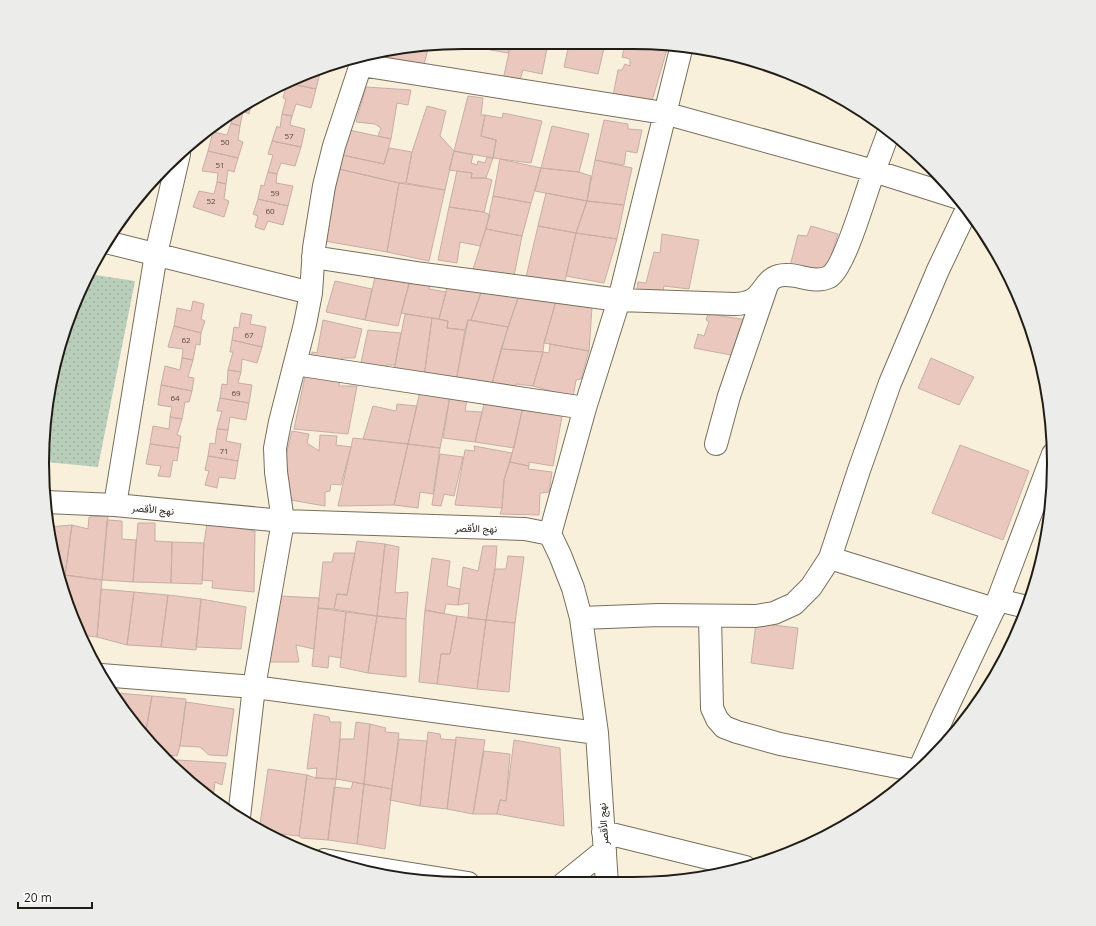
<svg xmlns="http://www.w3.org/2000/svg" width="1096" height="926" viewBox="0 0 1096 926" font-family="'Open Sans',Vazirmatn,sans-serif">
<defs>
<pattern id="grass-dots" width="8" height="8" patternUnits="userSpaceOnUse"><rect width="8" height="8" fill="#b9cebb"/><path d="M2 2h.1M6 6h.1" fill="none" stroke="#9fb0a0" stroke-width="1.8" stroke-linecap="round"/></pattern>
</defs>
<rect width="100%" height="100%" fill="#f9f0db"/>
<path fill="url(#grass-dots)" d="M89,274L135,281L98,467L46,462V408L74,302Z"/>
<path fill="#ebc8bd" stroke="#c6aea7" d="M475,42L511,43L508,53L474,47Z
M511,43H548L542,74L523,70L519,83L503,80Z
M569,44H605L598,74L564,67Z
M625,45L668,46L651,104L613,96L618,70H622L625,64L630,66V59L622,57Z
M429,46L424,64L387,58L389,52Z
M321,69L316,89L287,83V81Z
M287,83L316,89L311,108L296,104L292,116L282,114L286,99L283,98Z
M366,87L411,90L408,105L397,103L391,139L378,136L381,128L375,124L356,122Z
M468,96L483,98L481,115H485L481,136L496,140L493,158L454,151Z
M252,102L249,114L243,111L240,126L231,123L233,115Z
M427,106L446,111L440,136L454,151L445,190L406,183L412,152Z
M503,113L542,121L531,163L493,158L496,140L481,136L485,115L502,118Z
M282,114L292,116L290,125L305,129L301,147L272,141L277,126L280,128Z
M604,120L628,124V129L642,130L637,153L626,151L624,165L595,160Z
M231,123L240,126L238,140L243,142L238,158L208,151L213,132L227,135Z
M552,126L589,134L579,172L541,168Z
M349,130L391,139L384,164L342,155Z
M272,141L301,147L295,166L281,163L277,174L268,172L273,155L268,154Z
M389,148L412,152L406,183H399L339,169L342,155L384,164Z
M208,151L238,158L234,172L228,170L226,184L217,182L218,173L202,171Z
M454,151L473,155L471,163L477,165L478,161L485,163L487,157L493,158L486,178H471L472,173L449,170Z
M500,159L541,168L531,203L493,196Z
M595,160L632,168L624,205L587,201Z
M541,168L579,172L591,176L587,201L535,191Z
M339,169L399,183L387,252L325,241Z
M457,171L472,173L471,178H486L492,180L484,212L449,207Z
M268,172L277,174L276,183L293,186L288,206L258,199L261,185L264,186Z
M217,182L226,184L224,199L229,201L224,217L193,207L199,191L214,194Z
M399,183L445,190L429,261L387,252Z
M546,193L587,201L576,233L538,226Z
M493,196L531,203L522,236L486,229Z
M258,199L288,206L283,225L268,221L264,230L255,227L258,216L253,214Z
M587,201L624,205L617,239L576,233Z
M449,207L484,212L490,215L480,246L460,242L457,263L438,260Z
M538,226L576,233L565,281L526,277Z
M811,226L838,234L825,274L790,266L798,235L807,236Z
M486,229L522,236L514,276L473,269Z
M576,233L617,239L604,283L566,276Z
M662,234L699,240L689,289L664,286L662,297L636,296L638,282L646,283L654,252L660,253Z
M376,273L410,280L398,326L365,320Z
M410,280L431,281L429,289L446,292L439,319L401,313Z
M335,281L372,289L365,320L326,312Z
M447,284L483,288L471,320H468L465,330L447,328L448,321L439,319L446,292Z
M484,284L519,295L508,327L471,320Z
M519,295L556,301L544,343L543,352L501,349Z
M193,301L204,304L201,319L205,321L201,333L174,326L177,308L191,311Z
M556,301L592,307L589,351L544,343Z
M241,313L252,315L250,324L266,327L262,347L232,340L234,327L239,328Z
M405,314L432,318L424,377L395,371V365Z
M708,314L748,320L736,356L694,348L698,334L704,336L709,322L706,320Z
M432,318L448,321L447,328L465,330L456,381L424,377Z
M323,320L362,329L355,358H342L339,365L311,359L312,352L317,353Z
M468,320L508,327L491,387L456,381Z
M174,326L201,333L200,345L196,344L193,360L182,358L183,349L168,347Z
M368,330L401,333L395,365H386L384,372L360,367Z
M232,340L262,347L257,363L242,359L241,372L228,370L233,352H230Z
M550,344L589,351L581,379L576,380L573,397L533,386L543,352L549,353Z
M501,349L543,352L533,386L516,384L515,388L491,387Z
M182,358L193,360L188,377L194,378L192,391L161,385L165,366L180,370Z
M931,358L974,377L959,405L918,388Z
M228,370L241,372L238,383L252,385L249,403L220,398L222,384L227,385Z
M305,376L340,379L339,386H357L348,434L294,429Z
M161,385L192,391L189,402H185L182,419L170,417L172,407L158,405Z
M420,391L450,396L440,448L408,444Z
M450,396L467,399L465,411L482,412L475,442L443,438Z
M220,398L249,403L246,420L230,417L228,430L217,429L222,411H217Z
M485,400L523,406L514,448L475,442Z
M524,403L563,411L553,466L529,462V466L510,462Z
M397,404L417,406L408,444L363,439L373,406L396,411Z
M170,417L182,419L177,435L181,436L179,448L150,444L153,426L169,429Z
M217,429L228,430L226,441L241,444L238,461L208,456L210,443L215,444Z
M292,431L309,434L307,443L319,451L320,435L337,436L336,445L351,447L341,485L331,484L330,491L325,492V506L285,499L284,483L288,469L283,468Z
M353,438L408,444L394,505L338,506Z
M150,444L179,448L177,461L173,460L170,477L158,476L161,466L146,464Z
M408,444L440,448L433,494L420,492L418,508L394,505Z
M960,445L1029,471L1003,540L932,513Z
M474,446L512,453L504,480L502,508L455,505L465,450L475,451Z
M440,454L463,457L454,496L444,494L441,506L432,505Z
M208,456L238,461L235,479L219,477L217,488L205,485L209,471L205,470Z
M510,462L529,466L528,469L552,472L549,492L540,493L539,515L500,514L502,508L504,480Z
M108,516L102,580L65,575L72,525L88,529L89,517Z
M107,520L122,521V539L136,540L133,582L102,580Z
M138,523H155V541L172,542L171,583L133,582Z
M207,523L255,531L254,592L212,588L213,581L202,580L204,543Z
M72,525L65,575L61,574L48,527Z
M357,541L385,544L377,616L334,609L337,594L347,595Z
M172,542L204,543L202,584L171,583Z
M385,544L399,547L395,593L408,592L406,619L377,616Z
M483,546H497L495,569L486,620L468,618L469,603L458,605L463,567L478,571Z
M334,553H355L347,595L337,594L334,609L318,608L323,562H332Z
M508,556L524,557L515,623L486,620L495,569H506Z
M432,558L450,561L447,586L460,589L458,605L446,604L444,614L425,610Z
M65,575L102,580L97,637L80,635L74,624L64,588Z
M101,589L134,592L127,645L97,637Z
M134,592L168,595L161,647L127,645Z
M168,595L201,599L196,650L161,647Z
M280,596L319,598L314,649L296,645L299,662H269Z
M201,599L246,607L241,649L196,647Z
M318,608L346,612L341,658L329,656L328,668L312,666Z
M425,610L457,616L450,654H441L437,684L419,682Z
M346,612L377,616L368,673L340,667Z
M377,616L406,619V677L368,673Z
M457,616L486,620L477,689L437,684L441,654H450Z
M486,620L515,623L509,692L477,689Z
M756,623L798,628L793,669L751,663Z
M108,688L118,689L117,701L113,697Z
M117,693L152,696L145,736L117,701Z
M152,696L186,699L180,746L177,756L159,754L145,736Z
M186,702L234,709L227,756L209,755L200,747L180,746Z
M314,714L329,717L330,722H341L340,739L336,779L316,778L317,768L307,769Z
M356,722L370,724L364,784L336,779L340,739H354Z
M370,724L386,728L385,732L399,733L392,789L364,784Z
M428,732L440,734L441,739L456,740L447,809L420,806Z
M456,737L485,740L473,814L447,809Z
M399,739L427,741L420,806L390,800Z
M514,740L560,748L564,826L497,814L500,800L506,801Z
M484,751L510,754L506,801L500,800L497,814H473Z
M165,760H178L177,770L165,761Z
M178,760L226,763L222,785L215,782L213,798L177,770Z
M268,769L307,775L299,836L263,832L259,831Z
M307,775L316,778L336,779L328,840L301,838L299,836Z
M353,782L364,784L357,844L328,840L334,787L351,789Z
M364,784L392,789L385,849L357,844Z"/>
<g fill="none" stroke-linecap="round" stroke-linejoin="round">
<g stroke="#776f5d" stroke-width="24">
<path id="minor" d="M361,65L664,113L874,171L956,197
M106,242L311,293
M313,257L417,273L619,300L734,304C741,304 748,303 754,299C763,293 767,279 778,276C795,271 812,285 829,277C845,268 866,191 874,171C879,158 884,145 889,131
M295,364L585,408
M716,444L729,396L767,285
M46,502L115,505L283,521L525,529L550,534L560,555L573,588L581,618L597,733L607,884
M115,505L156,254L179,154
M550,534L585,408L619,300L682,45
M830,558L994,609
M998,600L1027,607
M710,616L712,708L717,719L724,727L737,732L780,744L918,771
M581,618L659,615L756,616L774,613L794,604L811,587L830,558L859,470L890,383L938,270L967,209
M101,675L254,687L597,733
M919,770L944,714L998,600L1053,454
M239,817L254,687L283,521L276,472L275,448L280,422L305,324L311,293L314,248L324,186L334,146L364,55
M603,832L745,867
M324,860L468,883
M563,884L605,850"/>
</g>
<use href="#minor" stroke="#fff" stroke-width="22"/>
</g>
<g text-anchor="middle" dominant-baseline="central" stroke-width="3" stroke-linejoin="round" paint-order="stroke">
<g font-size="8" fill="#544840">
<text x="289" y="135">57</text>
<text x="225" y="141">50</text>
<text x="220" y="164">51</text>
<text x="275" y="192">59</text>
<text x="211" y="200">52</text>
<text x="270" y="210">60</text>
<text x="249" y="334">67</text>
<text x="186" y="339">62</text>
<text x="236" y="392">69</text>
<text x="175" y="397">64</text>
<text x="224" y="450">71</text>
</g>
<g font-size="10" fill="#211d16" stroke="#fefefe">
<text transform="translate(153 509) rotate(5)">نهج الأقصر</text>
<text transform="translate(476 528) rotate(1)">نهج الأقصر</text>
<text transform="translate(603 824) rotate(-94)">نهج الأقصر</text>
</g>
</g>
<path d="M0 0H1096V926H0ZM463 49H633A414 414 0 0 1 1047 463V463A414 414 0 0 1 633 877H463A414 414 0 0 1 49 463V463A414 414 0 0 1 463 49Z" fill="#ececeb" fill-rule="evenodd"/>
<path fill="none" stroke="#211d16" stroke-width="2" d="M463 49H633A414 414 0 0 1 1047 463V463A414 414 0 0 1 633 877H463A414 414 0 0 1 49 463V463A414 414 0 0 1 463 49Z"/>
<path d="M18 902v6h74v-6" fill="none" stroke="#211d16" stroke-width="2"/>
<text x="24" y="902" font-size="12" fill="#211d16" stroke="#fefefe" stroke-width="3" paint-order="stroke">20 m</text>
</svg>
